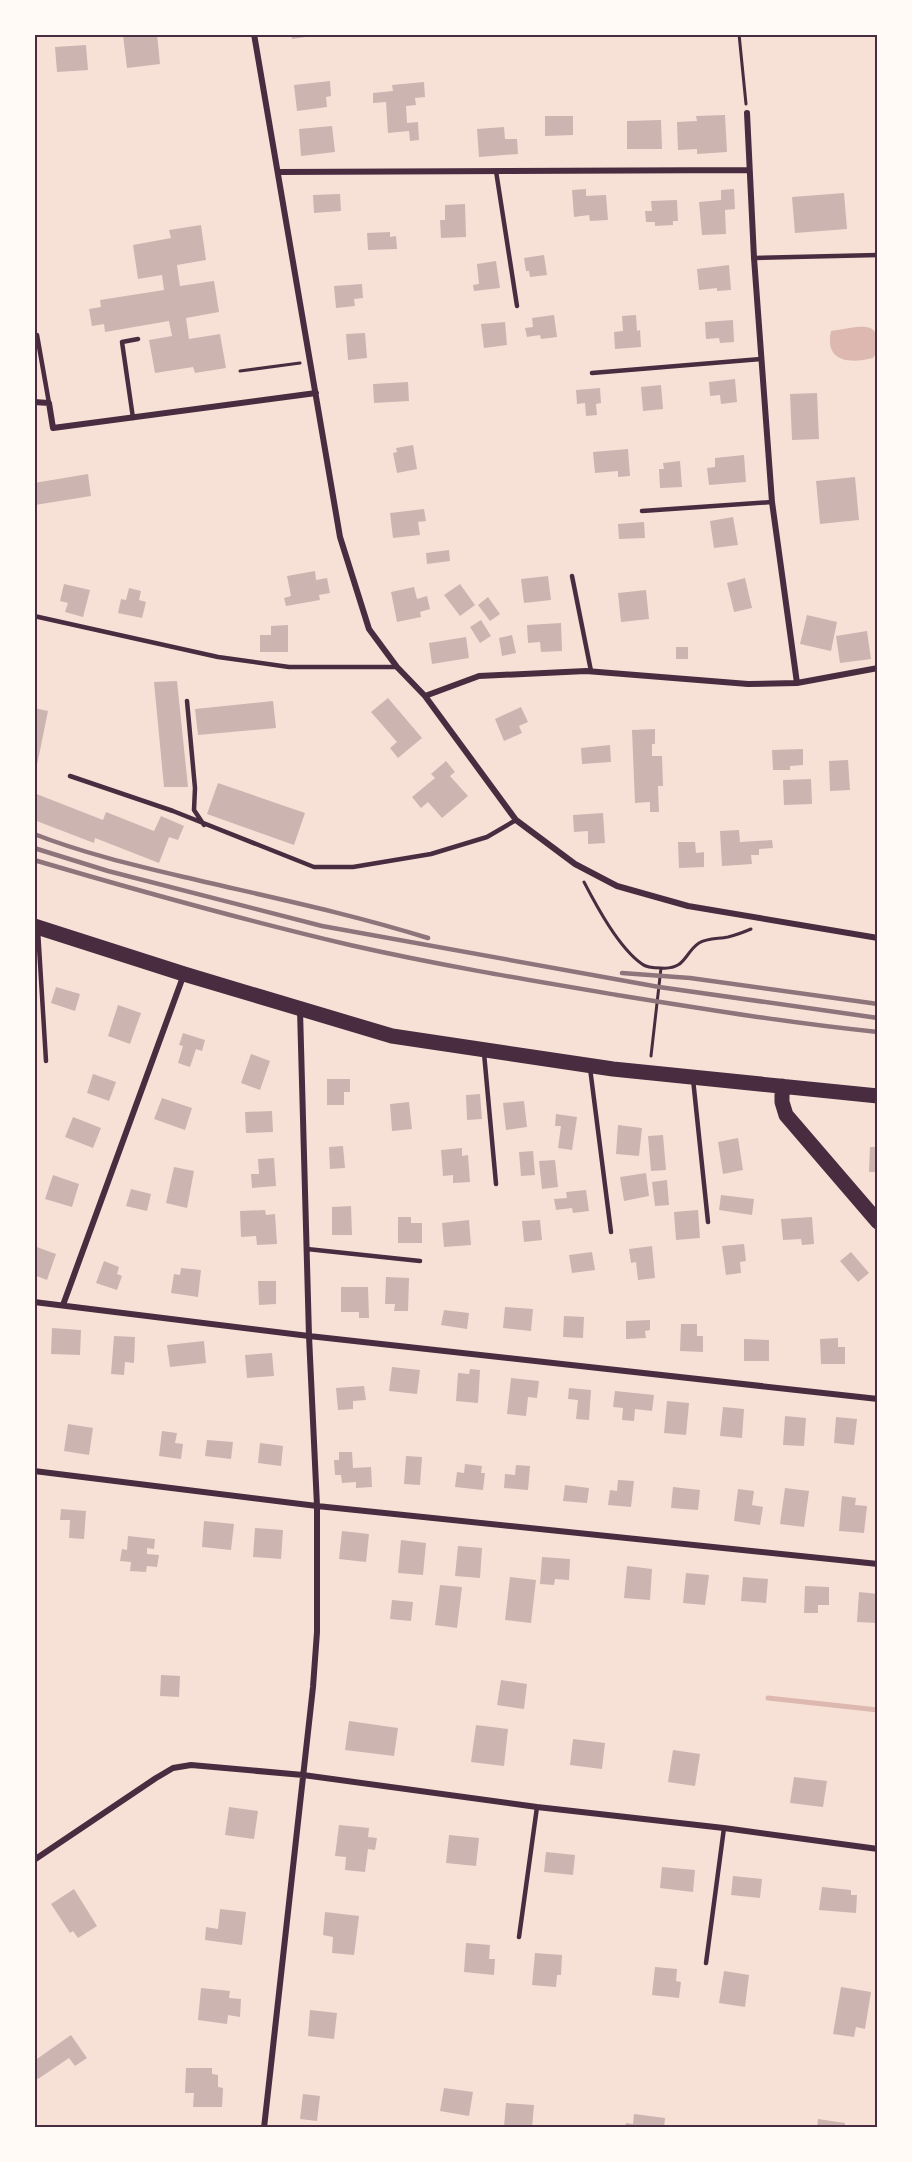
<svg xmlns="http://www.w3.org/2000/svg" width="912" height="2162" viewBox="0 0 912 2162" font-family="Arial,sans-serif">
<rect width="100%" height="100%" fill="#f7e1d7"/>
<path fill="#dcb8b0" d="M856,327C861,327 867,326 872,329C881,335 879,351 873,358C850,364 824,362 831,331Z"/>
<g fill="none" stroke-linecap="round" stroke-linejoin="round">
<path stroke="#dcb8b0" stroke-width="5" d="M768,1698L878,1710"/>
</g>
<path fill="#ccb4b1" d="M157,34L160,64L127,68L123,35Z
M291,34H313V36L292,39Z
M86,45L88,70L57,72L55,47Z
M330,81L331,96L326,97L327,107L297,111L294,85Z
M424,82L425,97L415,98L416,105L406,106L407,123L418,122L419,140L410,141L409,131L388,133L386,102L373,103V93L393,91L392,85Z
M725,115L727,152L697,154V149L678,150L677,122L697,121L696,116Z
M545,116H573V135L545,136Z
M661,120L662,149H627V121Z
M332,126L335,152L301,156L299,129Z
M504,127L505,139H517L518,154L479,157L477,129Z
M586,189V196L606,195L608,220L590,221L589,215L574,217L572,190Z
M734,189L735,209L725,210L726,234L702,235L699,202L721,200V190Z
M844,193L847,229L795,233L792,197Z
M340,194L341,211L314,213L313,195Z
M677,200L678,221H673V225L655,226V222H646L645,211H652L651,201Z
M465,204L466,237L441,238L440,220H445V205Z
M201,225L206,260L177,265L180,286L214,281L219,312L186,318L189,339L220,334L226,368L195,373L193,367L155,373L149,340L172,336L169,321L105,332L104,324L92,326L89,309L101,307L100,300L164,290L162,275L138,279L133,245L171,238L169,230Z
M390,232V237L396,236L397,249L368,250L367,233Z
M544,255L547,275L530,277L529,271H526L524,258Z
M496,261L500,288L474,291L473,285L479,284L477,264Z
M729,265L731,290L717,291V288L699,290L697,269Z
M362,284L363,298L354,299L355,306L336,308L334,286Z
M554,315L557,337L541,339L540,335L527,337L525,328L533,327L532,318Z
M636,315L637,331L640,330L641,347L615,349L614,332L623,331L622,316Z
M733,320L734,342L720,343L719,338L706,339L705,322Z
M505,322L507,345L484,348L481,324Z
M365,333L367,358L348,360L346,334Z
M735,379L737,402L721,404L720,395L710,396L709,382Z
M408,382L409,401L374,403L373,384Z
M661,385L663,409L643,411L641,387Z
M600,388L601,403L596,404L597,415L586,416L585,403L577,404L576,390Z
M817,393L819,439L792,440L790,394Z
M413,445L417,469L397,473L393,453L397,452L396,448Z
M628,449L630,476L618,477V471L595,473L593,452Z
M744,455L746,482L709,485L707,468L715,467V458Z
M680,461L682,487L660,488L659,469H664L663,463Z
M88,474L91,496L35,505L34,483Z
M855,477L859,520L820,524L816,481Z
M424,509L426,521L418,522L420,535L393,538L390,513Z
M733,517L738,545L714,548L710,521Z
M644,522L645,538L619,539L618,524Z
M449,550L450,561L427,564L426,553Z
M315,571L316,580L327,578L330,593L319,595L320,600L286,606L284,598L291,596L287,576Z
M548,576L551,600L524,603L521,579Z
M745,578L752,608L734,612L727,583Z
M64,584L90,590L83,617L65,612L68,603L60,601Z
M460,584L475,605L460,616L444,595Z
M414,587L417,599L427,596L430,609L420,612L421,617L397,622L391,592Z
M129,588L141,591L139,600L146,602L142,618L118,613L121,599L126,600Z
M646,590L649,619L621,622L618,593Z
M488,597L500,614L490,621L478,605Z
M807,615L837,622L831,651L800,644Z
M481,620L491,636L480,643L470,627Z
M561,623L562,651L541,652L540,642L528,643L527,625Z
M288,625V652H260V635H271V626Z
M867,631L871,659L840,663L836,636Z
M512,635L516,653L502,656L499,638Z
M466,637L469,658L432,664L429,643Z
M676,647H688V659H676Z
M177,681L188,787H164L154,682Z
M388,698L422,738L398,758L390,748L397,742L371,712Z
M273,701L276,728L198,735L195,709Z
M521,707L528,722L519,726L522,733L504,741L495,719Z
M34,708L48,711L36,770H34Z
M655,729V744H652V756H662L663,786H658L659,812H650V802L635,803L632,730Z
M610,745L611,762L582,764L581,748Z
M803,749V765L790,766V770H773L772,750Z
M848,760L850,790L830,791L829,761Z
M446,761L455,772L450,776L468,796L442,818L428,802L421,808L412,797L435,778L431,774Z
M811,779L812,804L784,805L783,780Z
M218,783L305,813L294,845L207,814Z
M34,793L103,820L106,812L154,831L161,816L184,826L178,840L169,837L159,863L95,838L94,843L34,820Z
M603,813L605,843L588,844V831L574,832L573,815Z
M739,830L740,842L772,840L773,848L759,849V855H751L752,864L722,866L720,831Z
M678,842H695L696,853L704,852V867L679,868Z
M56,987L80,994L75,1011L51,1003Z
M118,1005L141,1013L130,1044L108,1036Z
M183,1033L205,1040L202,1051L196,1049L190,1067L178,1063L183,1046L179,1045Z
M251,1054L270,1061L260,1090L241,1083Z
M93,1074L116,1082L109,1101L87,1093Z
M327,1079H350V1092H344V1105H327Z
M480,1094L482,1119L467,1120L466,1095Z
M162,1098L192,1108L185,1130L154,1119Z
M524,1101L527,1127L506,1130L503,1103Z
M409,1102L412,1129L392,1131L390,1104Z
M272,1111L273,1132L246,1133L245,1112Z
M556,1114L577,1117L572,1150L558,1148L561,1126H555Z
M73,1117L101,1128L93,1148L65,1137Z
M618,1125L642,1128L639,1156L616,1154Z
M663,1135L666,1170L651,1171L648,1136Z
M738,1138L743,1170L723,1174L718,1142Z
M343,1146L345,1168L330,1169L329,1147Z
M870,1147H878V1172H869Z
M462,1148V1156L468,1155L470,1182L453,1183V1175L443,1176L441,1150Z
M533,1151L535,1175L521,1176L519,1152Z
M274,1158L276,1186L252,1188L251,1174H259L258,1159Z
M555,1160L558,1187L542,1189L539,1161Z
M174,1167L194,1171L187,1208L166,1203Z
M646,1173L649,1196L624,1201L620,1177Z
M53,1175L79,1184L72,1207L45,1199Z
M667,1180L669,1205L655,1206L652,1182Z
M131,1189L151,1194L147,1211L126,1206Z
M586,1190L589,1211L573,1213L572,1208L556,1210L554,1199L567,1198L566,1192Z
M721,1195L754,1199L752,1215L719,1210Z
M351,1206L352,1235H332V1207Z
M265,1210L266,1215L275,1214L277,1244L257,1245L256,1236L241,1237L240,1211Z
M698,1210L700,1238L676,1240L674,1212Z
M398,1217H411V1223H422V1243H398Z
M812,1217L814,1244L802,1245L801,1239L783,1240L781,1219Z
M469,1220L471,1245L444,1247L442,1223Z
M540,1220L542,1240L524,1242L522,1221Z
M744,1244L746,1261L740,1262L741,1273L726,1275L722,1246Z
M34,1246L56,1254L47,1280L34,1275Z
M652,1246L655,1278L638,1280L636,1262L631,1263L629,1249Z
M592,1252L595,1270L572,1273L569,1255Z
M851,1252L869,1273L858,1282L840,1261Z
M104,1261L119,1267L117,1274L122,1276L117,1290L96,1283Z
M181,1268L201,1270L198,1297L171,1293L174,1274L180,1275Z
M386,1277L409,1278L408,1311H394L395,1304H385Z
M258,1281H276V1304L259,1305Z
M341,1287H368L369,1318H359V1312H341Z
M505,1307L533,1309L531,1331L503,1328Z
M444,1310L469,1313L467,1329L441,1325Z
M564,1316L584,1317L583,1338L563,1337Z
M650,1320V1330L645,1331L646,1338L626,1339V1321Z
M681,1324H697V1336H703V1352L680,1351Z
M52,1328L81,1330L80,1355L51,1354Z
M114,1336L135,1337L134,1363L125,1362L124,1375L111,1374Z
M838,1338V1347H845V1364H821L820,1339Z
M744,1339L769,1340V1361H744Z
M204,1341L206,1363L170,1367L167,1345Z
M272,1353L274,1376L247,1378L245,1355Z
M392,1367L420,1370L417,1394L389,1391Z
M470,1369L480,1370L478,1403L456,1401L458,1373L469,1374Z
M511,1378L539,1381L537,1398L528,1397L526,1416L507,1414Z
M364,1386L366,1400L353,1401V1409L338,1410L336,1388Z
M569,1388L591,1390L589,1420L576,1419L578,1400L568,1399Z
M615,1391L654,1395L652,1411L635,1409L634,1421L622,1420L623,1408L613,1407Z
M667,1401L689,1403L686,1435L664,1433Z
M723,1407L744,1409L742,1438L720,1436Z
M785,1416L806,1418L804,1446L783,1445Z
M836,1417L857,1419L854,1445L834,1443Z
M68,1424L93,1428L89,1455L64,1451Z
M162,1431L177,1433L175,1443L183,1444L181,1459L159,1456Z
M207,1440L233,1442L231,1459L205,1456Z
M260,1443L283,1446L281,1466L258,1463Z
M339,1452H352L353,1468L371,1467L372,1487L356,1488V1482L342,1483L341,1475H335L334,1460H339Z
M406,1456L422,1457L420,1485L404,1484Z
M465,1464L482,1466L481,1473H485L483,1490L455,1487L457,1472L464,1473Z
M516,1465L530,1466L528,1490L504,1488L505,1474L515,1475Z
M618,1480L634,1481L631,1507L608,1505L610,1490L617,1491Z
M565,1485L589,1488L587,1503L563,1501Z
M673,1487L700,1490L698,1510L671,1508Z
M785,1488L809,1491L804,1527L780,1524Z
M738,1489L754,1491L752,1505L763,1507L760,1525L734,1521Z
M842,1496L856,1498L855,1505L867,1506L864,1533L839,1531Z
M61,1509L86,1511L84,1539L69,1538L70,1520H60Z
M204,1521L234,1524L231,1550L202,1547Z
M255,1528L283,1530L281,1559L253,1557Z
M342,1531L369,1534L366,1562L339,1559Z
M128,1536L155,1539L154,1549L147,1548V1554L159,1555L157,1567L147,1566L146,1572L130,1571L131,1562L120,1561L122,1549L127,1550Z
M401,1540L426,1543L423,1575L398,1573Z
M458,1546L482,1548L480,1578L455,1576Z
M542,1557L570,1559L569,1580L555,1579L554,1585L540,1584Z
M627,1566L652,1569L650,1600L624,1598Z
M686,1573L709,1575L705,1605L683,1603Z
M510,1577L536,1580L531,1623L505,1620Z
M743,1577L768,1579L766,1603L741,1601Z
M440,1585L462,1587L457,1628L435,1625Z
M805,1586L829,1587V1605H818V1613H804Z
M859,1592L878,1594V1623L857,1622Z
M392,1600L413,1602L411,1621L390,1619Z
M161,1675L180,1676L179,1697L160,1696Z
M501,1680L527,1684L524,1709L497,1705Z
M349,1721L398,1728L394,1756L345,1750Z
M476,1725L508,1729L504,1766L471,1762Z
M573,1739L605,1743L602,1769L570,1765Z
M673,1750L700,1754L695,1786L668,1782Z
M794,1777L827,1781L823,1807L790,1803Z
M229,1807L258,1811L254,1839L225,1835Z
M339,1825L369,1828L368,1837L377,1838L375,1850L368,1849L365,1872L345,1870L346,1857L335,1856Z
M449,1835L479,1838L476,1866L446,1863Z
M546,1852L575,1855L573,1875L544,1872Z
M662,1867L695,1870L693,1892L660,1888Z
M733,1876L762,1879L760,1898L731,1895Z
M822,1887L851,1890V1895H857L856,1913L819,1910Z
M74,1889L97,1926L78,1938L73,1931L70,1933L51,1904Z
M220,1909L246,1912L242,1945L205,1940L206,1927L218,1929Z
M325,1912L359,1916L354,1955L332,1953L333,1937L323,1935Z
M466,1943L490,1945L489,1959H495L494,1975L464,1972Z
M535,1953L562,1955L561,1975H557L556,1987L532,1985Z
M655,1967L677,1969L676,1981L681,1982L679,1998L652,1995Z
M724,1971L749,1975L745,2007L719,2003Z
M841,1987L871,1992L865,2029L856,2027L854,2037L833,2034Z
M201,1988L230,1991L229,1998L241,1999L240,2017L228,2015L227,2024L198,2020Z
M310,2010L337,2013L334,2039L308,2036Z
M71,2035L87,2058L75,2066L69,2058L38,2079L34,2075V2061Z
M186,2068H212V2074L218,2075V2087L223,2088L222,2107H193L194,2093H185Z
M444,2088L473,2092L469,2116L440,2111Z
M303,2094L320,2096L317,2121L300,2119Z
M506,2103L534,2105L532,2128L504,2127Z
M634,2114L665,2118L664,2128H625L626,2123L633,2124Z
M818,2119L845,2123V2128H817Z"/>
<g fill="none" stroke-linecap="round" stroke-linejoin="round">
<path stroke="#4a2c40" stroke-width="3" d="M739,34L746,104
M240,371L300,363
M584,882C597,907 619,948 642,964C647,968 655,968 661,968L651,1056
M661,968C686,970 684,953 699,943C707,938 719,939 728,937C736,935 744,932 751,929"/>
<path stroke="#4a2c40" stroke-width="4.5" d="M496,171L517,306
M754,258L878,255
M37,335L49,403
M592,373L761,359
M133,418L122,342L138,339
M642,511L772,502
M572,576L591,671
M34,616L218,657L289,667H397
M187,701L195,788L194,810L204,825
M70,776L173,811L314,867H353L431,854L487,837L516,820
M38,930L46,1061
M484,1053L496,1184
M590,1068L611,1232
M693,1079L708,1222
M307,1249L420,1261
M519,1937L537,1807
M706,1963L724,1828"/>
<path stroke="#4a2c40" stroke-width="6" d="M254,34L340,537L369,629L397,667L425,696L516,820L575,864L617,886L688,906L878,938
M747,113L754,258L772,502L797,683
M278,172L749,170
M34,402L49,403L53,428L316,393
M425,696L479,676L586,671L748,684L797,683L878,668
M34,1302L309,1336L878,1399
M63,1305L184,974
M34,1471L317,1506L878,1564
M34,1860L156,1778L173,1768L191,1765L303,1775L537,1807L724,1828L878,1849
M264,2128L313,1687L317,1632V1506L309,1336L300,1010"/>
<path stroke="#4a2c40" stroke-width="15" d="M34,926L184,974L392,1036L613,1069L878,1096
M782,1086V1102L786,1115L878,1222"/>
<path stroke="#8f747c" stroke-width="4.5" d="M34,834C83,853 133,865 184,877C265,896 348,913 428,938
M34,848L108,871L322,926L659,987L878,1018
M34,860C139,891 244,920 350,945C438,965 528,980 617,995C704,1009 790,1023 878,1032
M622,973L690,978L878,1004"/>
</g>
<rect width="912" height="2162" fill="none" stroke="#fffaf5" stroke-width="72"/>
<rect x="36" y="36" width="840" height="2090" fill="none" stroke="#4a2c40" stroke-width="2"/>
</svg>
